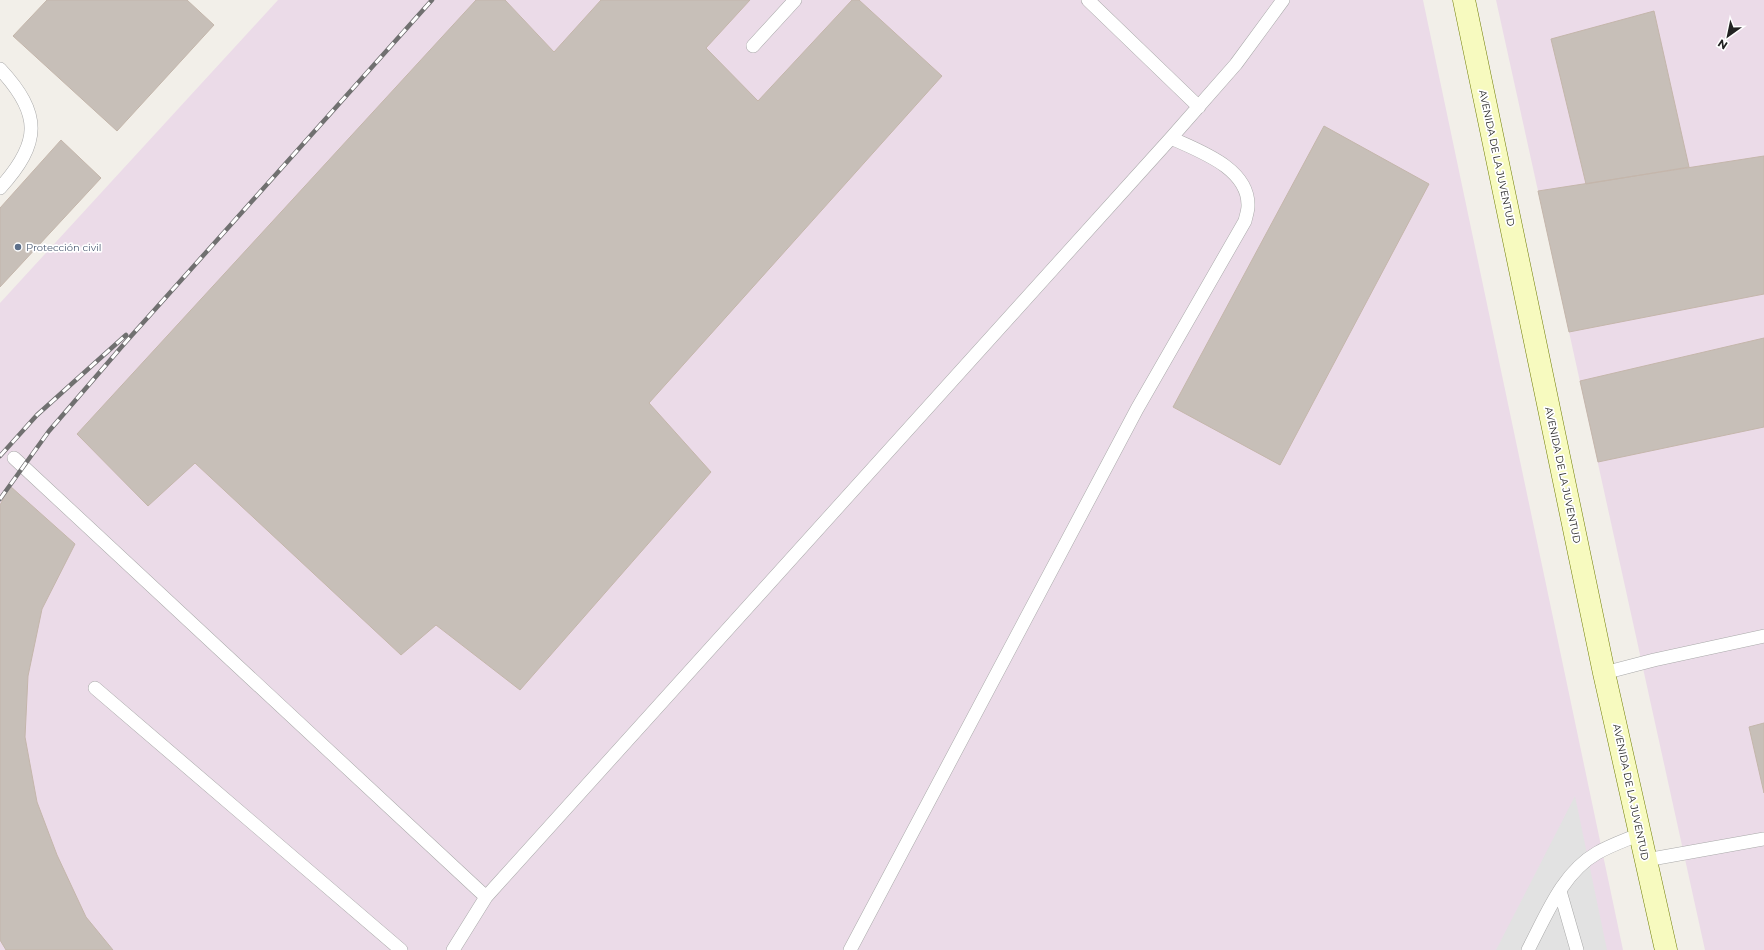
<svg xmlns="http://www.w3.org/2000/svg" width="1764" height="950" viewBox="0 0 1764 950" font-family="Montserrat,sans-serif">
<rect width="100%" height="100%" fill="#f2efe9"/>
<path fill="#ebdbe8" d="M278,0H1423L1623,950H0V303Z
M1496,0H1764V950H1705Z"/>
<path fill="#e2e2e2" d="M1575,796L1607,950H1496Z"/>
<path fill="#c7bfb8" stroke="#c4b6ab" d="M47,0H187L214,25L117,131L13,36Z
M476,0H505L554,52L601,0H750L706,48L758,101L852,0H859L942,76L649,403L711,472L520,690L436,625L401,655L195,463L148,506L77,434Z
M1654,11L1689,167L1586,184L1551,39Z
M1324,126L1429,184L1280,465L1173,407Z
M61,140L101,178L0,287V208Z
M1764,156V294L1569,332L1538,191Z
M1764,338V427L1598,462L1580,381Z
M10,486L75,544L42,609L28,676L25,737L37,802L57,855L86,917L113,950H6L0,940V505Z
M1764,723V793L1749,727Z"/>
<g fill="none" stroke-linecap="round" stroke-linejoin="round">
<g stroke="#a9a9a9" stroke-width="14">
<path id="lane" d="M1088,0L1199,107
M753,46L795,0
M0,69C42,114 41,143 0,188
M14,458L486,897
M1604,673L1654,660L1764,636
M95,688L401,950
M1646,860L1764,839
M1560,891L1577,950
M453,950L486,897L1171,138L1236,64L1283,0
M850,950L1137,409L1245,221C1246,216 1248,211 1248,206C1249,168 1199,151 1171,138
M1528,950C1546,916 1562,873 1597,853C1611,845 1626,840 1640,834"/>
</g>
<g stroke="#707d05" stroke-width="23">
<path id="secondary" d="M1464,0L1604,673L1666,950"/>
</g>
<use href="#lane" stroke="#fff" stroke-width="13"/>
<use href="#secondary" stroke="#f7fabf" stroke-width="22"/>
<g stroke="#707070" stroke-width="4.5">
<path id="rail" d="M0,456L37,415L126,335
M0,499L49,431L124,344L432,0"/>
</g>
<use href="#rail" stroke="#fff" stroke-width="3" stroke-dasharray="9" stroke-linecap="butt"/>
</g>
<circle fill="#5c6f8a" stroke="#fff" stroke-width="1.5" cx="18" cy="247" r="4"/>
<g text-anchor="middle" dominant-baseline="central" stroke-width="3.5" stroke-linejoin="round" paint-order="stroke">
<g font-size="10" fill="#222" stroke="#fff">
<text transform="translate(1497 158) rotate(78)">AVENIDA DE LA JUVENTUD</text>
<text transform="translate(1563 475) rotate(78)">AVENIDA DE LA JUVENTUD</text>
<text transform="translate(1631 792) rotate(78)">AVENIDA DE LA JUVENTUD</text>
</g>
<g font-size="10" fill="#4e5e75" stroke="#fff" text-anchor="start">
<text x="26" y="247">Protección civil</text>
</g>
</g>
<g transform="translate(1728 36) rotate(213)" stroke="#ffffff" stroke-width="3" paint-order="stroke">
<path d="M0-3L7 15L0 10L-7 15Z" fill="#222222"/>
<text y="-6" font-size="11" font-weight="bold" text-anchor="middle" fill="#222222">N</text>
</g>
</svg>
